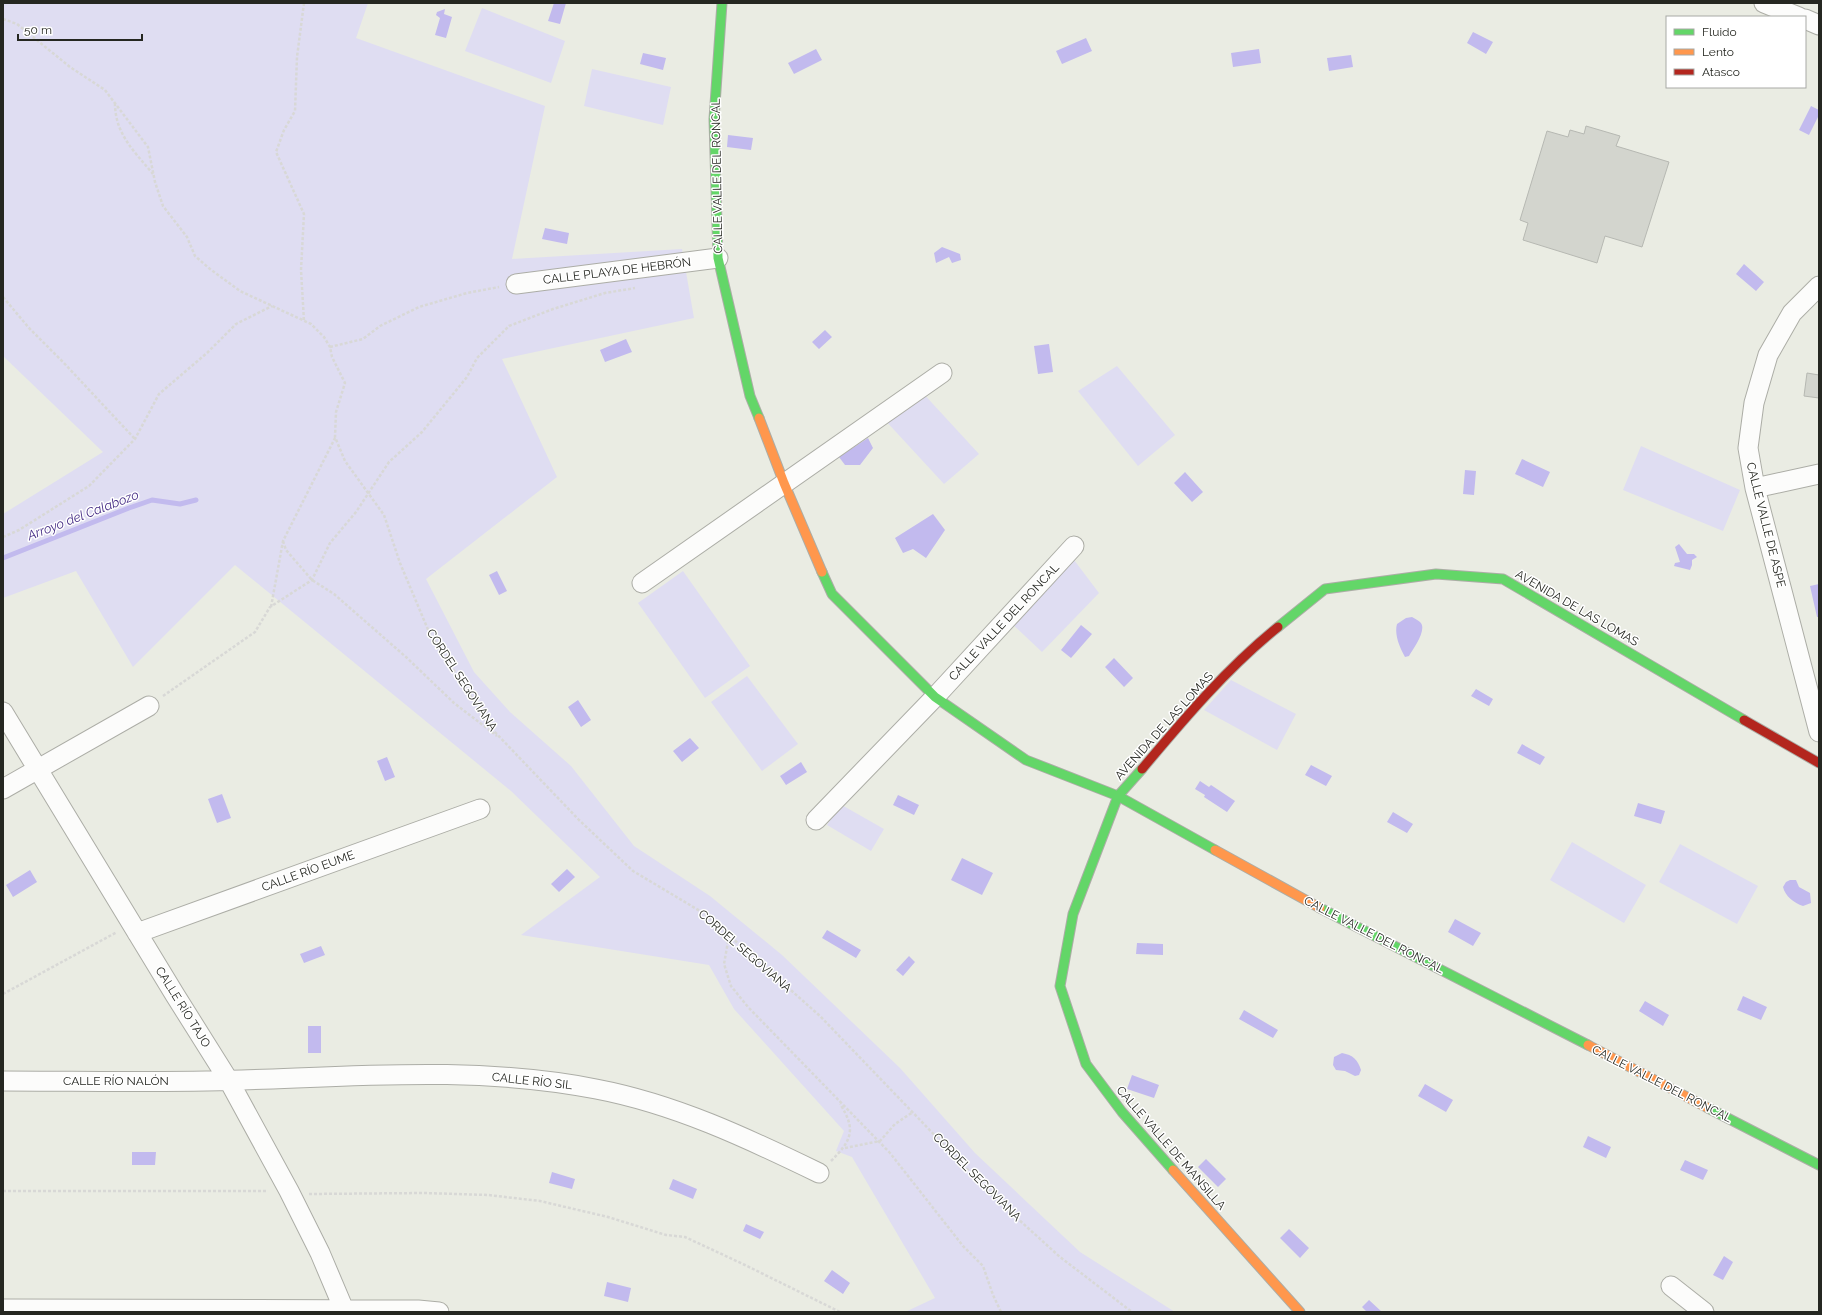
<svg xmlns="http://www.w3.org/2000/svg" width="1822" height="1315" viewBox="0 0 1822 1315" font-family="Raleway,sans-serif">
<rect width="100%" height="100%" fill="#eaece3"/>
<path fill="#dfddf2" d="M3,3H368L356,38L545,106L512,259L682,249L694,318L502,359L557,477L426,579L474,672L510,712L571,766L634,846L710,896L782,955L900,1068L975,1153L1080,1252L1175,1312H905L935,1298L852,1157L836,1151L844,1131L734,1009L709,965L521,935L600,877L511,791L235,565L133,667L76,571L3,598V514L103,452L3,356Z
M482,8L565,41L551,83L465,51Z
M592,69L671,87L663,125L584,106Z
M1117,366L1175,435L1138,466L1078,391Z
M921,391L979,454L944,484L884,419Z
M1641,446L1740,490L1723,531L1623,490Z
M1071,556L1099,593L1042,652L1009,621Z
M683,571L750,666L705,698L638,603Z
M747,676L798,744L762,771L711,702Z
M1231,680L1296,714L1277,750L1204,710Z
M840,804L884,829L871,851L827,825Z
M1572,842L1646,885L1624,923L1550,880Z
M1680,844L1758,886L1737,924L1659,882Z"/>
<path fill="#c2baee" d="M554,3H566L560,24L548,21Z
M445,9L444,14L452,17L446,38L435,35L440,18L436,15L437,12Z
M1473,32L1493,42L1486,54L1467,43Z
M1086,38L1092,51L1062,64L1056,51Z
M816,49L822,60L794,74L788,63Z
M1259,49L1261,63L1233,67L1231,53Z
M643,53L666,58L663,70L640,64Z
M1351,55L1353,67L1329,71L1327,58Z
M1811,106L1819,110V115L1809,135L1799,130Z
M728,135L753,138L751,150L727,147Z
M545,228L569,233L567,244L542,239Z
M942,247L960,254L961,260L952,263L949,257L936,263L934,253Z
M1744,264L1764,282L1756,291L1736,274Z
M825,330L832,337L819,349L812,342Z
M626,339L632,352L605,362L600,350Z
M1049,344L1053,372L1038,374L1034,346Z
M868,438L873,448L860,465H845L839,457Z
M1522,459L1550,472L1543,487L1515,474Z
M1465,470L1476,471L1474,495L1463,494Z
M1185,472L1203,492L1192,502L1174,483Z
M933,514L945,530L926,558L913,549L903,553L895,538Z
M1679,544L1687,554H1694L1697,557L1692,560V565L1690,570L1674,566L1675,563L1680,562L1675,547Z
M497,571L507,591L499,595L489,575Z
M1819,584V617H1817L1810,586Z
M1412,617C1415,619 1418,620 1420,622C1428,629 1413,649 1409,656L1405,657C1400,648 1394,635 1397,624L1406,618Z
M1081,625L1092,634L1071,658L1061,650Z
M1114,658L1133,678L1124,687L1105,667Z
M1476,689L1493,699L1489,706L1471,696Z
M578,700L591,720L581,727L568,707Z
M690,738L699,748L682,762L673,751Z
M1522,744L1545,757L1540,765L1517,753Z
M387,757L395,777L385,781L377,761Z
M801,762L807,772L786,785L780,776Z
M1311,765L1332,776L1326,786L1305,775Z
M1200,781L1209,787L1211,785L1235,801L1227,812L1204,797L1205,795L1195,789Z
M222,794L231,818L217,823L208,799Z
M898,795L919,805L914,815L893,805Z
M1638,803L1665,811L1661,824L1634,816Z
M1393,812L1413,824L1407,833L1387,822Z
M962,858L993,873L982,895L951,880Z
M567,869L575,877L559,892L551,884Z
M30,870L37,882L13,897L6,885Z
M1790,880H1796L1799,887L1810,893L1811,903L1803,906C1794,903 1785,896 1783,887L1786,882Z
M1455,919L1481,933L1473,946L1448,932Z
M827,930L861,950L856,958L822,938Z
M1137,943L1163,944V955L1136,954Z
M321,946L325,955L304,963L300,954Z
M909,956L915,962L903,976L896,970Z
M1743,996L1767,1007L1761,1020L1737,1010Z
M1645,1001L1669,1015L1663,1026L1639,1011Z
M1244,1010L1278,1030L1273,1038L1239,1019Z
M308,1026H321V1053H308Z
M1342,1053C1353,1055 1358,1060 1361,1070L1359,1075L1355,1076L1345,1071L1336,1070L1333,1065L1334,1057Z
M1132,1075L1159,1085L1154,1098L1127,1089Z
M1425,1084L1453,1100L1446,1112L1418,1096Z
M1588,1136L1611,1147L1606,1158L1583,1147Z
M132,1152H156L155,1165H132Z
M1206,1159L1226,1179L1218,1187L1198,1167Z
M1685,1160L1708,1170L1703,1180L1680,1170Z
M552,1172L575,1179L572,1189L549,1183Z
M673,1179L697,1189L693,1199L669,1189Z
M746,1224L764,1232L760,1239L743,1231Z
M1289,1229L1309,1248L1300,1258L1280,1238Z
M1724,1256L1733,1262L1723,1280L1713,1275Z
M832,1270L850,1283L843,1294L824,1281Z
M607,1282L631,1288L628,1302L604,1296Z
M1369,1300L1382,1312H1367L1362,1307Z"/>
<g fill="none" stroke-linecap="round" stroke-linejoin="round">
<path stroke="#c2baee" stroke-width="5" d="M3,558L129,508L152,500L180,504L196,500"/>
</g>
<path fill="#d3d5ce" stroke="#b6b8b2" d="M1586,126L1620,136L1616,146L1669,162L1642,247L1605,236L1597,263L1523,240L1528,223L1520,220L1547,131L1568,137L1570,130L1584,134Z
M1807,373L1819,375V398L1804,396Z"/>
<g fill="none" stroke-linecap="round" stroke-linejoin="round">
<g stroke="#acada6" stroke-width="21">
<path id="street" d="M1764,3L1799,17
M1805,19L1819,25
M516,284L718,258
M1819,286L1792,313L1768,355L1754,403L1748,448L1755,488L1819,732
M1755,488L1819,474
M642,583L942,373
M3,712L175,995L229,1081L289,1191L320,1253L345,1312
M3,789L149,706
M816,820L935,697L1074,546
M137,933L480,809
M3,1081C82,1081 162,1083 242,1080C360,1076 480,1066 596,1089C675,1104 747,1138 819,1173
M1671,1286L1704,1312
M3,1309L418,1310L439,1312"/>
</g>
<g stroke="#acada6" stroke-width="11">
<path id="fast" d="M722,3L714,119L718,258L750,396L759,418
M822,572L832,594L935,697L1026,760L1118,796L1215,850
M1278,627L1325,589L1436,574L1503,579L1744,720
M1142,769L1118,796L1073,914L1060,986L1086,1064L1122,1112L1173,1170
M1320,908L1588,1045
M1708,1108L1819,1165"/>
</g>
<g stroke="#acada6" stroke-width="11">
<path id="slow" d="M759,418L784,483L822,572
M1215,850L1320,908
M1588,1045L1708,1108
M1173,1170L1300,1312"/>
</g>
<g stroke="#acada6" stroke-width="11">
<path id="jam" d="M1744,720L1819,763
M1142,769C1184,719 1227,668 1278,627"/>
</g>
<path stroke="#d8d8d6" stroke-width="2.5" stroke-dasharray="3 2" stroke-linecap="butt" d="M304,3L297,57L295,111L284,130L276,152L304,214L301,270L304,321
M3,19L17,24L70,67L105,90L148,147L155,182L163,206L187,237L195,256L210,269L240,291L311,324L324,337L330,347L332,357L345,383L336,412L335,437L345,461L384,515L400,563L429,632L492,729L579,820L633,871L705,914L820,1016L996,1199L1060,1257L1132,1312
M115,103C115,134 134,151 153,174
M3,297L29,328L63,362L135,439
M330,347L363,339L380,326L419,307L467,293L499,287
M3,537L19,530L89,486L135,439L159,394L207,353L236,324L272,306
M283,541L286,550L312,580L334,594L406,657L454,703L497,736
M271,607L283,541L335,438
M163,696L255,632L270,607L312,580L330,543L356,512L389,462L422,432L467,377L477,358L509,326L553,309L605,293L635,288
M729,936L724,964L731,986L748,1007L890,1153L963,1246L983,1266L993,1295L1001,1312
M3,994L117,932
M845,1148L880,1141L895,1124L913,1112
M831,1161C851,1141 857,1130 840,1104
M3,1191H268
M309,1194L425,1193L488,1195L540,1201L608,1217L666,1235L685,1237L745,1265L840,1312"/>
<use href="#street" stroke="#fcfcfb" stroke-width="19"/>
<use href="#fast" stroke="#63d668" stroke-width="9"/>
<use href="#slow" stroke="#ff974d" stroke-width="9"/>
<use href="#jam" stroke="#b3261e" stroke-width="9"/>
</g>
<g text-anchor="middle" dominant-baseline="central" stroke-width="3" stroke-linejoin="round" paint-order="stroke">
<g font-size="12" fill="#252721" stroke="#fff">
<text transform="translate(717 176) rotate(-91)">CALLE VALLE DEL RONCAL</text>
<text transform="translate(617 271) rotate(-7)">CALLE PLAYA DE HEBRÓN</text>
<text transform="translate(1766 525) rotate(76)">CALLE VALLE DE ASPE</text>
<text transform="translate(1577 608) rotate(30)">AVENIDA DE LAS LOMAS</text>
<text transform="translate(1004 622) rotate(-47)">CALLE VALLE DEL RONCAL</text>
<text transform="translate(462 680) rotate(57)">CORDEL SEGOVIANA</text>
<text transform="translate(1164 726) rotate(-48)">AVENIDA DE LAS LOMAS</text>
<text transform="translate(308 871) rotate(-20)">CALLE RÍO EUME</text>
<text transform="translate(1374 935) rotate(27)">CALLE VALLE DEL RONCAL</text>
<text transform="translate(745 951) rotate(41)">CORDEL SEGOVIANA</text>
<text transform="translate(183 1007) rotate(58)">CALLE RÍO TAJO</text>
<text x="116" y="1081">CALLE RÍO NALÓN</text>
<text transform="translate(532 1081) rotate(6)">CALLE RÍO SIL</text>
<text transform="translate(1662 1084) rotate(27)">CALLE VALLE DEL RONCAL</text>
<text transform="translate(1171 1148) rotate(49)">CALLE VALLE DE MANSILLA</text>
<text transform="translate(977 1177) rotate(45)">CORDEL SEGOVIANA</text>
</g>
<g font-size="13" font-style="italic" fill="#452c85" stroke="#fff">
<text transform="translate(83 515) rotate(-21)">Arroyo del Calabozo</text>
</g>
</g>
<rect width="1822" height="1315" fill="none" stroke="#252721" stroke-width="8"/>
<rect x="1666" y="16" width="140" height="72" fill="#ffffff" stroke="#a8a9a6"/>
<rect x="1674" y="29" width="20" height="6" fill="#63d668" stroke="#a8a9a6"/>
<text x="1702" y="36" font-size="12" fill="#252721">Fluido</text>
<rect x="1674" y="49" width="20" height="6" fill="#ff974d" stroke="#a8a9a6"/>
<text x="1702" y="56" font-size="12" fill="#252721">Lento</text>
<rect x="1674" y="69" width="20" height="6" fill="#b3261e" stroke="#a8a9a6"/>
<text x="1702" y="76" font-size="12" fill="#252721">Atasco</text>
<path d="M18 34v6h124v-6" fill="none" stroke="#252721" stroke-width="2"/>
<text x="24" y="34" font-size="12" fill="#252721" stroke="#ffffff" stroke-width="3" paint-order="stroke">50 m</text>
</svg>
